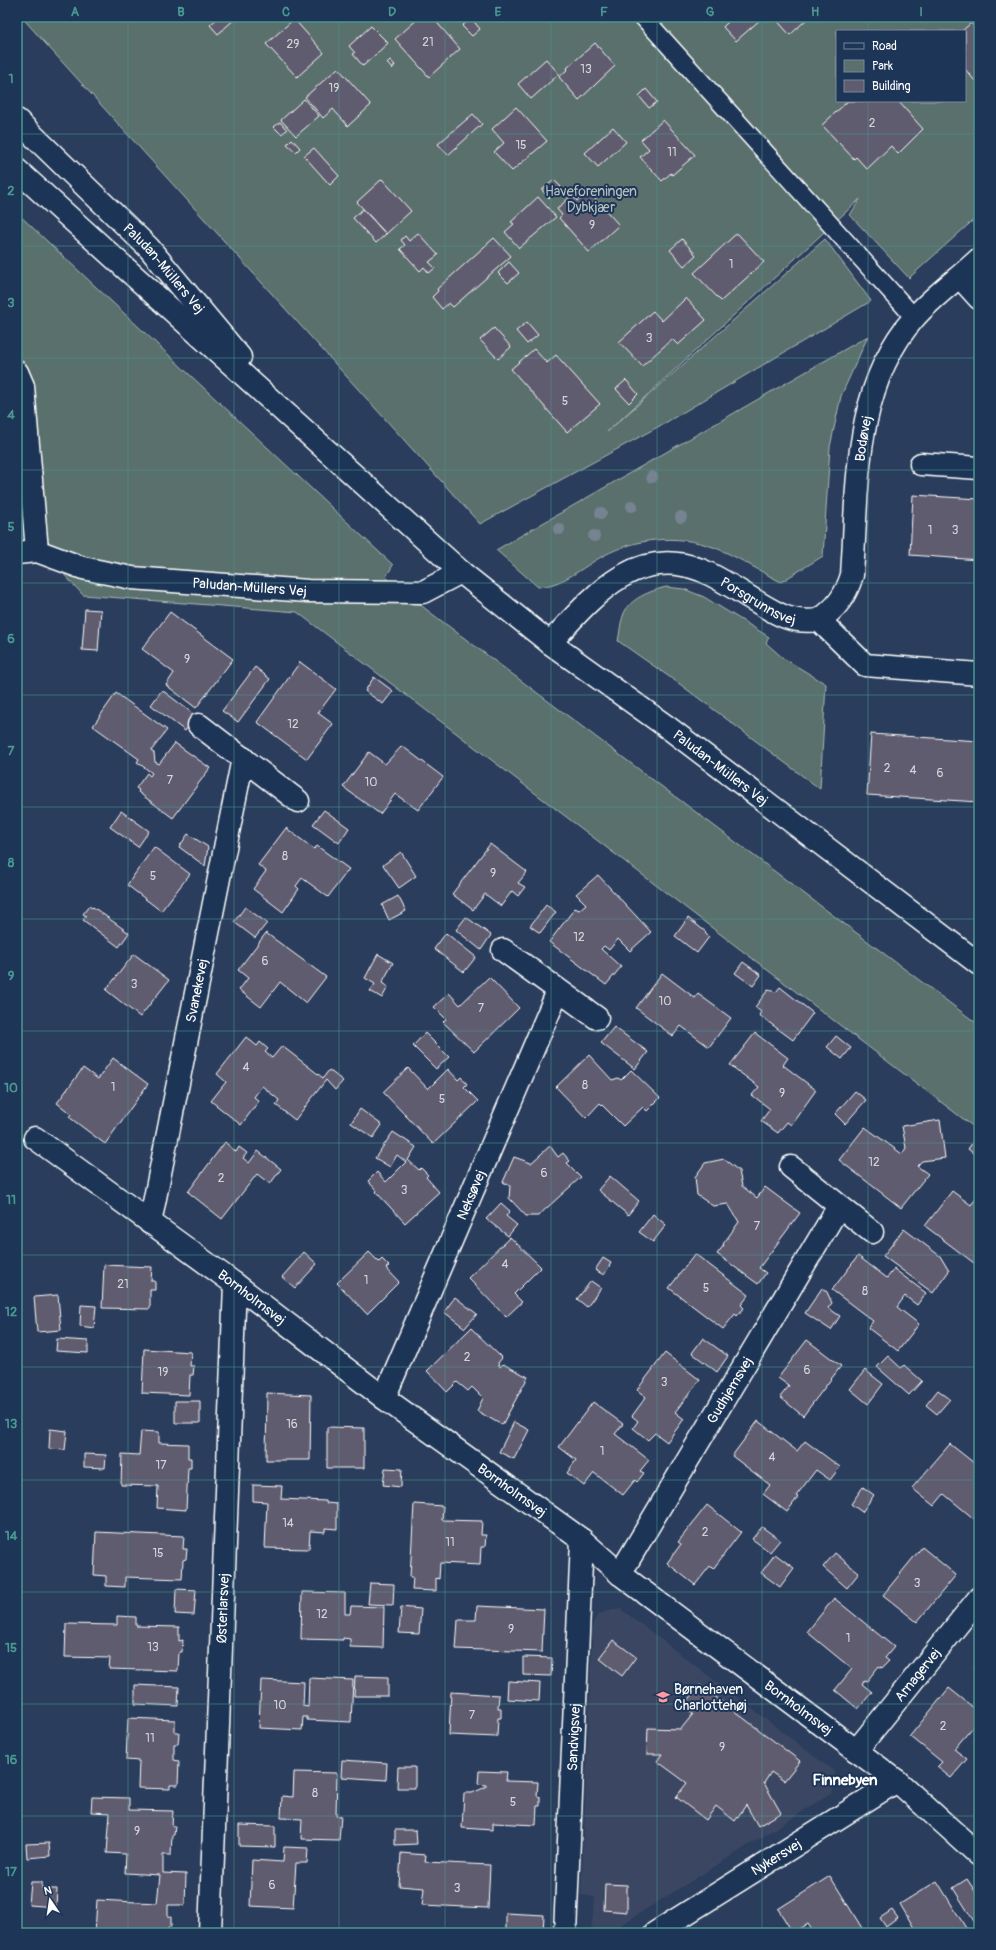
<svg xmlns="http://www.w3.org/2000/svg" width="996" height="1950" viewBox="0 0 996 1950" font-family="Pangolin,sans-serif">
<rect width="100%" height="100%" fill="#2a3d5c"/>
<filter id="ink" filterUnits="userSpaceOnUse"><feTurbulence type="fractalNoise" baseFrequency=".025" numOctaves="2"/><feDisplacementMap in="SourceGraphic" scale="8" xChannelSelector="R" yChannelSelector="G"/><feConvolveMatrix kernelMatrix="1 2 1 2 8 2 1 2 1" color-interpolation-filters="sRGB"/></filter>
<g filter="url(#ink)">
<path fill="#3a4662" d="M613,1609H621L835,1772L832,1793L608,1933H594L591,1931L595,1897L581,1895L593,1622L599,1614Z"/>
<path fill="#5a706c" stroke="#acb8b6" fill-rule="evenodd" d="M26,17H979V215L909,278L850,215L860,199L607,432L825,239L871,301L665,423L480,524L26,22ZM837,31H965V101H837Z
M17,213L393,565L386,577L427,610L979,1025V1131L297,612L83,595L24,531L17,467Z
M868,336L841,396L830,447L823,556L781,582C761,572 733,554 713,547C677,534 636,538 603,556C581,568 564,585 538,587L496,550Z
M666,587L684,589L704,597L769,637L766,643L783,658L826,684L820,789L681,685L618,641C620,632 620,624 623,616C628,599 650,591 666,587Z"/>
<path fill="#605c70" stroke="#fff" d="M219,17H237L218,34L210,25Z
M420,17H432L460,49L429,77L395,39Z
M733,17H759L761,19L736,41L723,27Z
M774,17H809L790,35Z
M471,18L480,29L472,36L462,26Z
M294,19L324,53L297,77L266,44Z
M971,23L979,32V77L975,81L965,69V31H962Z
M371,26L388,43L363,66L353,54L355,53L349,46Z
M595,43L615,66L579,100L559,77L568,69L567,68Z
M546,59L559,74L531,99L518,84Z
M390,60L395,65L392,69L387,63Z
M338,68L371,105L348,126L333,109L323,118L305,97Z
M646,89L657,102L649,108L639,96Z
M304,99L319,116L296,136L281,120Z
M848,101H898L923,129L898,154L891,146L867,169L856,157L854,159L822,125Z
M516,107L547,141L512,171L494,152L504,143L492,129Z
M473,114L482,124L448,155L438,144Z
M663,120L695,155L672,175L671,173L662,181L640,157L649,149L641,140Z
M280,122L287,130L281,134L274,127Z
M613,127L626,142L598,167L585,153Z
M292,139L300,148L296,152L287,144Z
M314,148L339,176L330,185L304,156Z
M382,179L411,211L386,234L357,202Z
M554,180L561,187L549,198L542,190Z
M588,191L619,225L589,252L559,218L562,215L557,209L572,195L577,201Z
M538,197L556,217L519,248L505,232L514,224L511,222Z
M363,209L386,234L376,243L353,218Z
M418,233L438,255L429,262L435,268L429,273L424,267L420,271L400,249L405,245L401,240L405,236L409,241Z
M737,233L764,262L721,301L694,273Z
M494,238L511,256L453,307L449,303L442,309L432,297L438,291L437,289Z
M682,239L696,255L684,266L670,250Z
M509,262L519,273L508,283L498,273Z
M686,298L706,320L678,345L672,339L642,366L619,342L653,311L662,321Z
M527,322L538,335L527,344L516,331Z
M494,328L511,347L498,359L480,340Z
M534,349L547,363L556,355L600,404L567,432L511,369Z
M626,380L638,394L629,403L616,389Z
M913,495L979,499V560L910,555Z
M85,609L101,610L98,651L82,650Z
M170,612L233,659L196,708L166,685L174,673L142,649Z
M300,662L336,689L318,713L333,724L307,759L257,722Z
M255,667L270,679L238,722L222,711Z
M374,677L393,691L383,704L365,691Z
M162,690L196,716L185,731L151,705Z
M116,693L167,730L151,751L154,753L155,762L159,764L175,743L210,768L173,818L138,792L139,790L136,788L147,773L150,776L152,773L137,762L139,759L93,726Z
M871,734L979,741V802L867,795Z
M402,746L443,777L418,810L395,794L380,814L343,787L369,752L385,764Z
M324,810L349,828L339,843L313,824Z
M121,811L149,831L138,847L110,827Z
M286,828L314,849L317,846L349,869L328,897L302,878L296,886L299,889L283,912L253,889L266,871L258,865Z
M188,834L208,847L205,866L179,847Z
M490,844L527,872L518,883L525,887L518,896L512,891L501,906L485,894L473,910L452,894Z
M154,847L190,874L161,911L127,885Z
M401,852L416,876L399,888L383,865Z
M598,875L651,932L630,951L618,939L609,950L604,946L601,949L621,967L606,985L549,942L575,908L579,910L586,904L576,894Z
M398,896L406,911L389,920L382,905Z
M546,905L556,912L540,933L530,926Z
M89,906L92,908L93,907L129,933L119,947L83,920L86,916L83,914Z
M245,907L267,923L255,938L234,922Z
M466,917L491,935L481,950L456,930Z
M688,918L706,932L705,933L709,937L697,953L675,936Z
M266,933L326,977L306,1003L280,982L261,1007L239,990L248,978L238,970Z
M446,933L476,957L464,972L434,949Z
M134,954L169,980L140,1017L106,990Z
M378,954L393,963L382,983L388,987L382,998L370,991L375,984L365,978Z
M743,962L761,975L753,986L735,973Z
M662,973L695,998L698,994L731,1018L709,1047L681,1026L673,1036L636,1008Z
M489,977L519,1008L474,1052L443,1022L446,1019L434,1007L449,993L460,1005Z
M780,987L813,1013L793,1040L759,1015L761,1012L755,1007L768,990L776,992Z
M614,1027L648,1052L635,1069L601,1043Z
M425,1033L449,1057L436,1069L413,1046Z
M755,1033L788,1058L783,1065L816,1090L791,1125L787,1122L778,1133L761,1121L770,1109L752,1095L759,1087L730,1065Z
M836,1036L851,1048L842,1059L827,1047Z
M246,1037L257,1046L260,1042L268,1049L265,1052L272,1058L282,1046L323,1078L329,1070L343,1081L335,1090L326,1080L295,1120L276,1105L279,1100L262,1086L254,1097L259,1101L241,1125L211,1101L226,1082L217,1074Z
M589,1055L612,1080L618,1078L621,1080L631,1070L660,1098L647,1111L643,1107L623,1126L600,1103L586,1118L556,1087Z
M113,1058L148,1084L105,1144L69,1117L71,1114L57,1103L83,1068L98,1079Z
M408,1068L428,1089L448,1069L458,1080L461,1077L467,1084L464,1087L478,1101L433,1144L383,1092Z
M855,1091L866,1100L845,1124L835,1114Z
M360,1109L382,1125L373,1138L351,1123Z
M940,1120L945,1158L922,1161L917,1166L928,1174L901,1208L839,1160L865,1127L902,1154L906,1148L902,1126Z
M393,1132L416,1147L408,1160L419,1170L421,1168L428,1175L426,1177L439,1192L405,1223L376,1192L377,1191L368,1181L377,1172L386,1182L406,1162L397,1155L390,1167L375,1158Z
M978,1135L979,1136V1158L968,1149Z
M225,1142L236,1152L239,1147L247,1153L243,1158L249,1163L258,1151L281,1169L270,1184L257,1174L222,1219L188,1192Z
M550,1146L558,1157L563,1153L570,1161L567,1163L581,1177L538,1216H526L509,1198L510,1186L503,1182L514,1157L531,1163Z
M724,1159L739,1171L742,1186L757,1198L765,1187L800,1213L759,1268L766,1273L758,1284L717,1254L724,1245L723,1244L739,1222L728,1204L713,1206L697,1195L695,1177L705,1163Z
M610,1176L639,1201L628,1215L598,1190Z
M952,1191L971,1205L979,1195V1257L974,1263L925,1226Z
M501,1203L510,1211L506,1216L517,1225L508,1236L486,1219Z
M653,1214L666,1225L653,1242L639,1232Z
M904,1229L940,1256L949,1271L933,1293L883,1256Z
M510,1237L541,1267L514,1294L522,1302L506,1317L468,1278Z
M304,1252L317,1264L295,1288L282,1277Z
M369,1252L379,1262L382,1259L389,1266L386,1268L399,1282L367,1314L337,1283Z
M695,1254L749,1295L741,1305L744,1308L737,1316L735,1314L723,1329L669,1288Z
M858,1256L887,1278L894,1269L926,1293L917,1305L905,1296L897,1307L919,1324L898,1351L868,1328L873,1321L832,1290Z
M603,1258L611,1263L604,1275L595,1270Z
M104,1265L152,1267L151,1281H155V1290H150V1309L102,1308Z
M591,1281L601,1288L587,1307L577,1299Z
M822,1288L827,1292L832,1303L828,1308L840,1316L831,1330L805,1313Z
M58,1295L61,1330L37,1332L34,1297Z
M455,1297L477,1314L465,1328L444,1312Z
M81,1305L96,1306L94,1328L80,1326Z
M471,1328L502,1358L498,1363L500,1367L503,1364L528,1377L502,1425L477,1411L483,1398L472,1387L468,1391L457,1382L447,1392L427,1371Z
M703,1338L728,1356L717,1372L692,1353Z
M57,1339L88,1341V1353L56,1351Z
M807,1340L841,1366L803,1416L780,1397L789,1386L778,1378Z
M144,1349L191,1352L190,1366H194L193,1375H190L189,1395L142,1393Z
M665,1353L700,1380L675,1412L684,1419L667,1442L655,1433L648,1440L633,1428L638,1421L632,1416L646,1397L637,1390Z
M888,1356L901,1368L904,1365L922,1381L909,1395L877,1367Z
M865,1370L883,1384L868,1404L850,1389Z
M938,1390L950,1399L937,1414L926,1405Z
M267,1393L311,1395L310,1460H266Z
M175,1401H200V1423H175Z
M593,1402L623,1424L615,1434L649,1460L640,1471L644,1473L637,1482L635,1480L623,1495L594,1473L584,1486L567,1473L576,1460L559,1447Z
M758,1421L797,1451L805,1441L840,1467L830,1480L816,1470L796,1496L798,1497L787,1512L763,1494L770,1485L732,1456Z
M514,1422L529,1430L514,1459L499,1452Z
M327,1427L364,1428V1468H327Z
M50,1429L67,1431L65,1450L49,1449Z
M141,1431L159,1432V1443L188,1444V1458H191V1468H188L186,1510L157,1508L158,1486L121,1485L122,1454L139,1455Z
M950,1444L979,1467V1523L944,1494L934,1506L912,1488Z
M84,1454L106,1455L105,1468L84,1467Z
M385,1468L402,1469L401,1487L383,1485Z
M253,1485L282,1486L281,1499L326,1501V1503L337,1504V1529L325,1528V1532L310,1531L309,1549L265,1548L267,1502L253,1501Z
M863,1487L874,1495L862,1512L851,1504Z
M414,1504L443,1506L442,1520L482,1521L481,1535H486L485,1547H481L480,1565L440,1563L439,1579L436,1578V1591L412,1590L413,1577H410Z
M707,1505L741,1532L713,1569L710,1566L695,1585L667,1563L681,1544L678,1542Z
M762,1527L780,1540L770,1552L752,1539Z
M96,1532L184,1536L183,1549H187L186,1559L183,1560L182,1579L125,1577V1587L106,1586V1576L94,1575Z
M922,1547L956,1575L917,1622L883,1595Z
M835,1553L859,1573L847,1588L823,1567Z
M775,1554L794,1568L780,1587L761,1573Z
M370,1583L394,1584L393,1605L368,1604Z
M176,1589L196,1590L194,1615L175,1614Z
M302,1592L345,1593V1614H350L351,1606L384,1607L383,1648L350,1647V1639L343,1638V1640L301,1639Z
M834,1598L894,1647L885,1658L889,1661L882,1668L879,1666L867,1681L865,1680L862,1684L872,1692L858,1709L835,1690L852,1669L807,1632Z
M477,1606L544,1609L542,1652L456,1649L458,1620H476Z
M401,1607L421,1609L419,1634L399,1633Z
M117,1616L136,1617V1626L179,1627V1641L183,1640L182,1652H179L178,1671L109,1669L110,1658L65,1657L66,1624L117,1625Z
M613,1640L636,1657L622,1676L599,1658Z
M523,1657L552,1658L551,1676L523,1675Z
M979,1661V1671L974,1667Z
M355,1676L388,1677V1696H354Z
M309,1678L353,1680L351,1722L307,1720V1717H303L302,1730L259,1728L261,1680L304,1682L303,1706L308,1707Z
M508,1681L540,1683L539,1701L507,1699Z
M135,1685L179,1687L178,1706L135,1704Z
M700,1685L800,1761L784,1781L771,1772L764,1783L781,1813L758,1826L746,1805L735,1821L716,1806L706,1820L676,1797L687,1783L657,1761L662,1754H647L648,1728L681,1729L693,1714L684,1706Z
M949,1688L979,1712V1720L954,1749L967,1759L951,1778L937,1767L942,1762L910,1736Z
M451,1692L499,1695L498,1708H501V1718H498L497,1737L449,1735Z
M128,1718L175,1720V1733H179L178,1744H174V1760L179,1761L178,1785H170V1789L138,1788L139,1761L126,1760Z
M342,1760L387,1763L386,1780L341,1777Z
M398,1767H415V1788H397Z
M479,1771L507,1772L506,1781L538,1782L537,1796L540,1797V1806H537L536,1825L493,1823V1830L462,1828L464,1793H472L486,1787V1785L478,1784Z
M294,1772L337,1773L336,1816H341L339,1840L301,1839L302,1819L281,1818L282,1796L293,1797Z
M92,1797L129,1798V1810L173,1811L172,1826H175L174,1835H172L171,1855H163V1873L186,1874L185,1905H168V1917H171V1927H168L167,1933H95L97,1900L157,1903L160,1875L125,1873L126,1854L107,1853L110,1813L91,1812Z
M239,1825L275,1826V1847L239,1846Z
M395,1830H416L417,1844L395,1845Z
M49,1843L50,1856L27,1858L26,1844Z
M284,1847L308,1848L307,1863H296L293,1908L250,1906L252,1860L283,1862Z
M401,1853L426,1855L425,1862L490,1865L488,1908L422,1905L424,1888L399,1886Z
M830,1876L865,1933H814L808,1924L793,1933L778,1909Z
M967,1879L979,1897V1925L977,1926L953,1888Z
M937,1881L969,1933H917L900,1904Z
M31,1882H42V1889H57L56,1907L29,1905Z
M605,1884L627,1885V1912L604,1910Z
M892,1910L898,1918L886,1927L880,1918Z
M506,1913L544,1915L543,1933H506Z"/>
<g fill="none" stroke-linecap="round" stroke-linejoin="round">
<g stroke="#fff" stroke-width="20">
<path id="service" d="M643,17L914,317"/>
</g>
<g stroke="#fff" stroke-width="25">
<g id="minor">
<path d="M960,277L979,298"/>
<path d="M17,372L23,386L37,551"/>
<path d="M921,464L979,468"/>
<path id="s1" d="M17,553L37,551L83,568L132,578L308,591L423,592L461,572"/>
<path id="s2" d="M819,620C837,608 846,595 852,575C858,488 853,387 914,318C933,296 958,279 979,259"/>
<path id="s3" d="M550,643C591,599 633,544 701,570C720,578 737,590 754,600C777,614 792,624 819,620L865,665L979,674"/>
<path d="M199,725L298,801"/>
<path d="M503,950L597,1018"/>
<path id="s4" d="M35,1138L235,1284L384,1398L582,1540L620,1574L897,1781L979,1855"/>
<path d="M791,1167L872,1232"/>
<path id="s5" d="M150,1223L243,758"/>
<path id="s6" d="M384,1398L558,991"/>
<path id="s7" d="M620,1574L839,1206"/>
<path id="s8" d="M856,1751L979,1598"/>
<path id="s9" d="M210,1933L235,1284"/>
<path id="s10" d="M565,1933L582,1540"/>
<path id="s11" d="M655,1933L897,1781"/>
</g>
</g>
<g stroke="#fff" stroke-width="25">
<g id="tertiary">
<path id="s12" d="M17,120L149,248L240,357"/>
<path id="s13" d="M17,170L461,572L550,643L670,729L979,964"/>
</g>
</g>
<use href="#service" stroke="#1d3557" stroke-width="17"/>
<use href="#minor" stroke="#1d3557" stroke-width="22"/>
<use href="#tertiary" stroke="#1d3557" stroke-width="22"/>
</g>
<g fill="#768491">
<circle cx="652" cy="477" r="6"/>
<circle cx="632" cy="506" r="6"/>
<circle cx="601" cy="513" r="6"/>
<circle cx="681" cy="517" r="6"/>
<circle cx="559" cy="529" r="6"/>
<circle cx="594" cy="536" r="6"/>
</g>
</g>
<path fill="none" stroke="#4b9892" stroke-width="1" stroke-opacity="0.55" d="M128,17V1933M234,17V1933M339,17V1933M445,17V1933M551,17V1933M657,17V1933M762,17V1933M868,17V31M868,101V1933M17,134H979M17,246H979M17,358H979M17,470H979M17,583H979M17,695H979M17,807H979M17,919H979M17,1031H979M17,1143H979M17,1255H979M17,1367H979M17,1480H979M17,1592H979M17,1704H979M17,1816H979"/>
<defs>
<g id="school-bare" transform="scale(1.08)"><path d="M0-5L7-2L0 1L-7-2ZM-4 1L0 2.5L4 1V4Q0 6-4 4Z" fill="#ff9aa2" stroke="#1d3557" stroke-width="2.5" paint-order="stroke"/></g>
</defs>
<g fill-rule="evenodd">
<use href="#school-bare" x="663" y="1697"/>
</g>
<g text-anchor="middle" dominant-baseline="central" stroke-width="4" stroke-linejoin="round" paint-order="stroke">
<g font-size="12" fill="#d7d6db">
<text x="428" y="42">21</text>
<text x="293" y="44">29</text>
<text x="586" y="69">13</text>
<text x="334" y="88">19</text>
<text x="872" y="123">2</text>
<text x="521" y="145">15</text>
<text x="672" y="152">11</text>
<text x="592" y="225">9</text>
<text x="731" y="264">1</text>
<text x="649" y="338">3</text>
<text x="565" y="401">5</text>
<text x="930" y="530">1</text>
<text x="955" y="530">3</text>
<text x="187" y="659">9</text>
<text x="293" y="724">12</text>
<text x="887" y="768">2</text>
<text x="913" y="770">4</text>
<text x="940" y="773">6</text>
<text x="170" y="780">7</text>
<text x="371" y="782">10</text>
<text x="285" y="856">8</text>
<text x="493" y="873">9</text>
<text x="153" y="876">5</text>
<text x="579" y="937">12</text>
<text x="265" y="961">6</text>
<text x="134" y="984">3</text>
<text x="665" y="1001">10</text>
<text x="481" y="1008">7</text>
<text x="246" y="1067">4</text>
<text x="585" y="1085">8</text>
<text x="113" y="1087">1</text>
<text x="782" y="1093">9</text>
<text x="442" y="1099">5</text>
<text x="874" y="1162">12</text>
<text x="544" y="1173">6</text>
<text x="221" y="1178">2</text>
<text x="404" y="1190">3</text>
<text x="757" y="1226">7</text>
<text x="505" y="1264">4</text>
<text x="366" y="1280">1</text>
<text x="123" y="1284">21</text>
<text x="706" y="1288">5</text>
<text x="865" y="1291">8</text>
<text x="467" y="1357">2</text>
<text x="807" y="1370">6</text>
<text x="163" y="1372">19</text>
<text x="664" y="1382">3</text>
<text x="292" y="1424">16</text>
<text x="602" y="1451">1</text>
<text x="772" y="1457">4</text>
<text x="161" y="1465">17</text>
<text x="288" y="1523">14</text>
<text x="705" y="1532">2</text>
<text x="450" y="1542">11</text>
<text x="158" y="1553">15</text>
<text x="917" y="1583">3</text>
<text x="322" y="1614">12</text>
<text x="511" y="1629">9</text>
<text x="848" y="1638">1</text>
<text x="153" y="1647">13</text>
<text x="280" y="1705">10</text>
<text x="472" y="1715">7</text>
<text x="943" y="1726">2</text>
<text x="150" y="1738">11</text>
<text x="722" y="1747">9</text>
<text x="315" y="1793">8</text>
<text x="513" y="1802">5</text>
<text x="137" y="1831">9</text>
<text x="272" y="1885">6</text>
<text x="457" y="1888">3</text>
</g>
<g font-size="14" fill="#b5bfbd" stroke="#1d3557">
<text x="591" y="191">Haveforeningen<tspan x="591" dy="16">Dybkjær</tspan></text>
</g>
<g font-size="14" fill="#fff" stroke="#1d3557">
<text stroke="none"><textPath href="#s12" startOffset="209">Paludan-Müllers Vej</textPath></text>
<text stroke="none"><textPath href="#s2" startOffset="194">Bodøvej</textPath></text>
<text stroke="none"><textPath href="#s1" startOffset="237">Paludan-Müllers Vej</textPath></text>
<text stroke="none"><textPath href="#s3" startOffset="246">Porsgrunnsvej</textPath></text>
<text stroke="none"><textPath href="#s13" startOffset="924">Paludan-Müllers Vej</textPath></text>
<text stroke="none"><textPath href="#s5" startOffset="237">Svanekevej</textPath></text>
<text stroke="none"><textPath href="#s6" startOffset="221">Neksøvej</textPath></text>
<text stroke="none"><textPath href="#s4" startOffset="269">Bornholmsvej</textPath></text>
<text stroke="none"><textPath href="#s7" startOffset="214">Gudhjemsvej</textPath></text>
<text stroke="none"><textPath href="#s4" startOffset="593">Bornholmsvej</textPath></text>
<text stroke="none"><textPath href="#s9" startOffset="325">Østerlarsvej</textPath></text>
<text stroke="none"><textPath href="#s8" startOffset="98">Arnagervej</textPath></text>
<text stroke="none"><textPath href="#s4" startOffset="953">Bornholmsvej</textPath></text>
<text stroke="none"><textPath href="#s10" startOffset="196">Sandvigsvej</textPath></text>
<text stroke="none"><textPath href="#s11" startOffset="143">Nykersvej</textPath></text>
</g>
<g font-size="14" fill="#fff" stroke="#1d3557" text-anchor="start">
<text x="674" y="1689">Børnehaven<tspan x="674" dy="16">Charlottehøj</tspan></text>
</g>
<g font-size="15" font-weight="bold" fill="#fff" stroke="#1d3557">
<text x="845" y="1780">Finnebyen</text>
</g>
</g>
<rect width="996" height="1950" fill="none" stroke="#1d3557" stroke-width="44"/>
<rect x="836" y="30" width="130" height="72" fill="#1d3557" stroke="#77869a"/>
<rect x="844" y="43" width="20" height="6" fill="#1d3557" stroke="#77869a"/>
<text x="872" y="50" font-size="12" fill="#ffffff">Road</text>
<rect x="844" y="60" width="20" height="12" fill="#5a706c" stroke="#77869a"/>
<text x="872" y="70" font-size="12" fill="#ffffff">Park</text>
<rect x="844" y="80" width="20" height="12" fill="#605c70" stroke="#77869a"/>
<text x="872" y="90" font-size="12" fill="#ffffff">Building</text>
<g transform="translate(50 1900) rotate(347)" stroke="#1d3557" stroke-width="3" paint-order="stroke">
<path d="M0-3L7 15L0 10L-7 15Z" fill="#ffffff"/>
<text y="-6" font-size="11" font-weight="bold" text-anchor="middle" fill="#ffffff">N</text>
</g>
<rect x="22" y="22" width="952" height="1906" fill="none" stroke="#4b9892" stroke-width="1.5"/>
<g font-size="13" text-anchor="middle" font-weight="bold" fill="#4b9892">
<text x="75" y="16">A</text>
<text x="181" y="16">B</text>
<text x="286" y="16">C</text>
<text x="392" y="16">D</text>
<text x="498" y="16">E</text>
<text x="604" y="16">F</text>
<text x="710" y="16">G</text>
<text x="815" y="16">H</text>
<text x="921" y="16">I</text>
<text x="11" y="83">1</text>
<text x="11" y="195">2</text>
<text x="11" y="307">3</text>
<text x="11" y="419">4</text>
<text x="11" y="531">5</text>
<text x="11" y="643">6</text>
<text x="11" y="755">7</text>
<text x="11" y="867">8</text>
<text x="11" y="980">9</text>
<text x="11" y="1092">10</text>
<text x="11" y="1204">11</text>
<text x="11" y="1316">12</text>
<text x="11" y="1428">13</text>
<text x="11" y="1540">14</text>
<text x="11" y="1652">15</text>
<text x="11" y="1764">16</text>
<text x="11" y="1876">17</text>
</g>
</svg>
